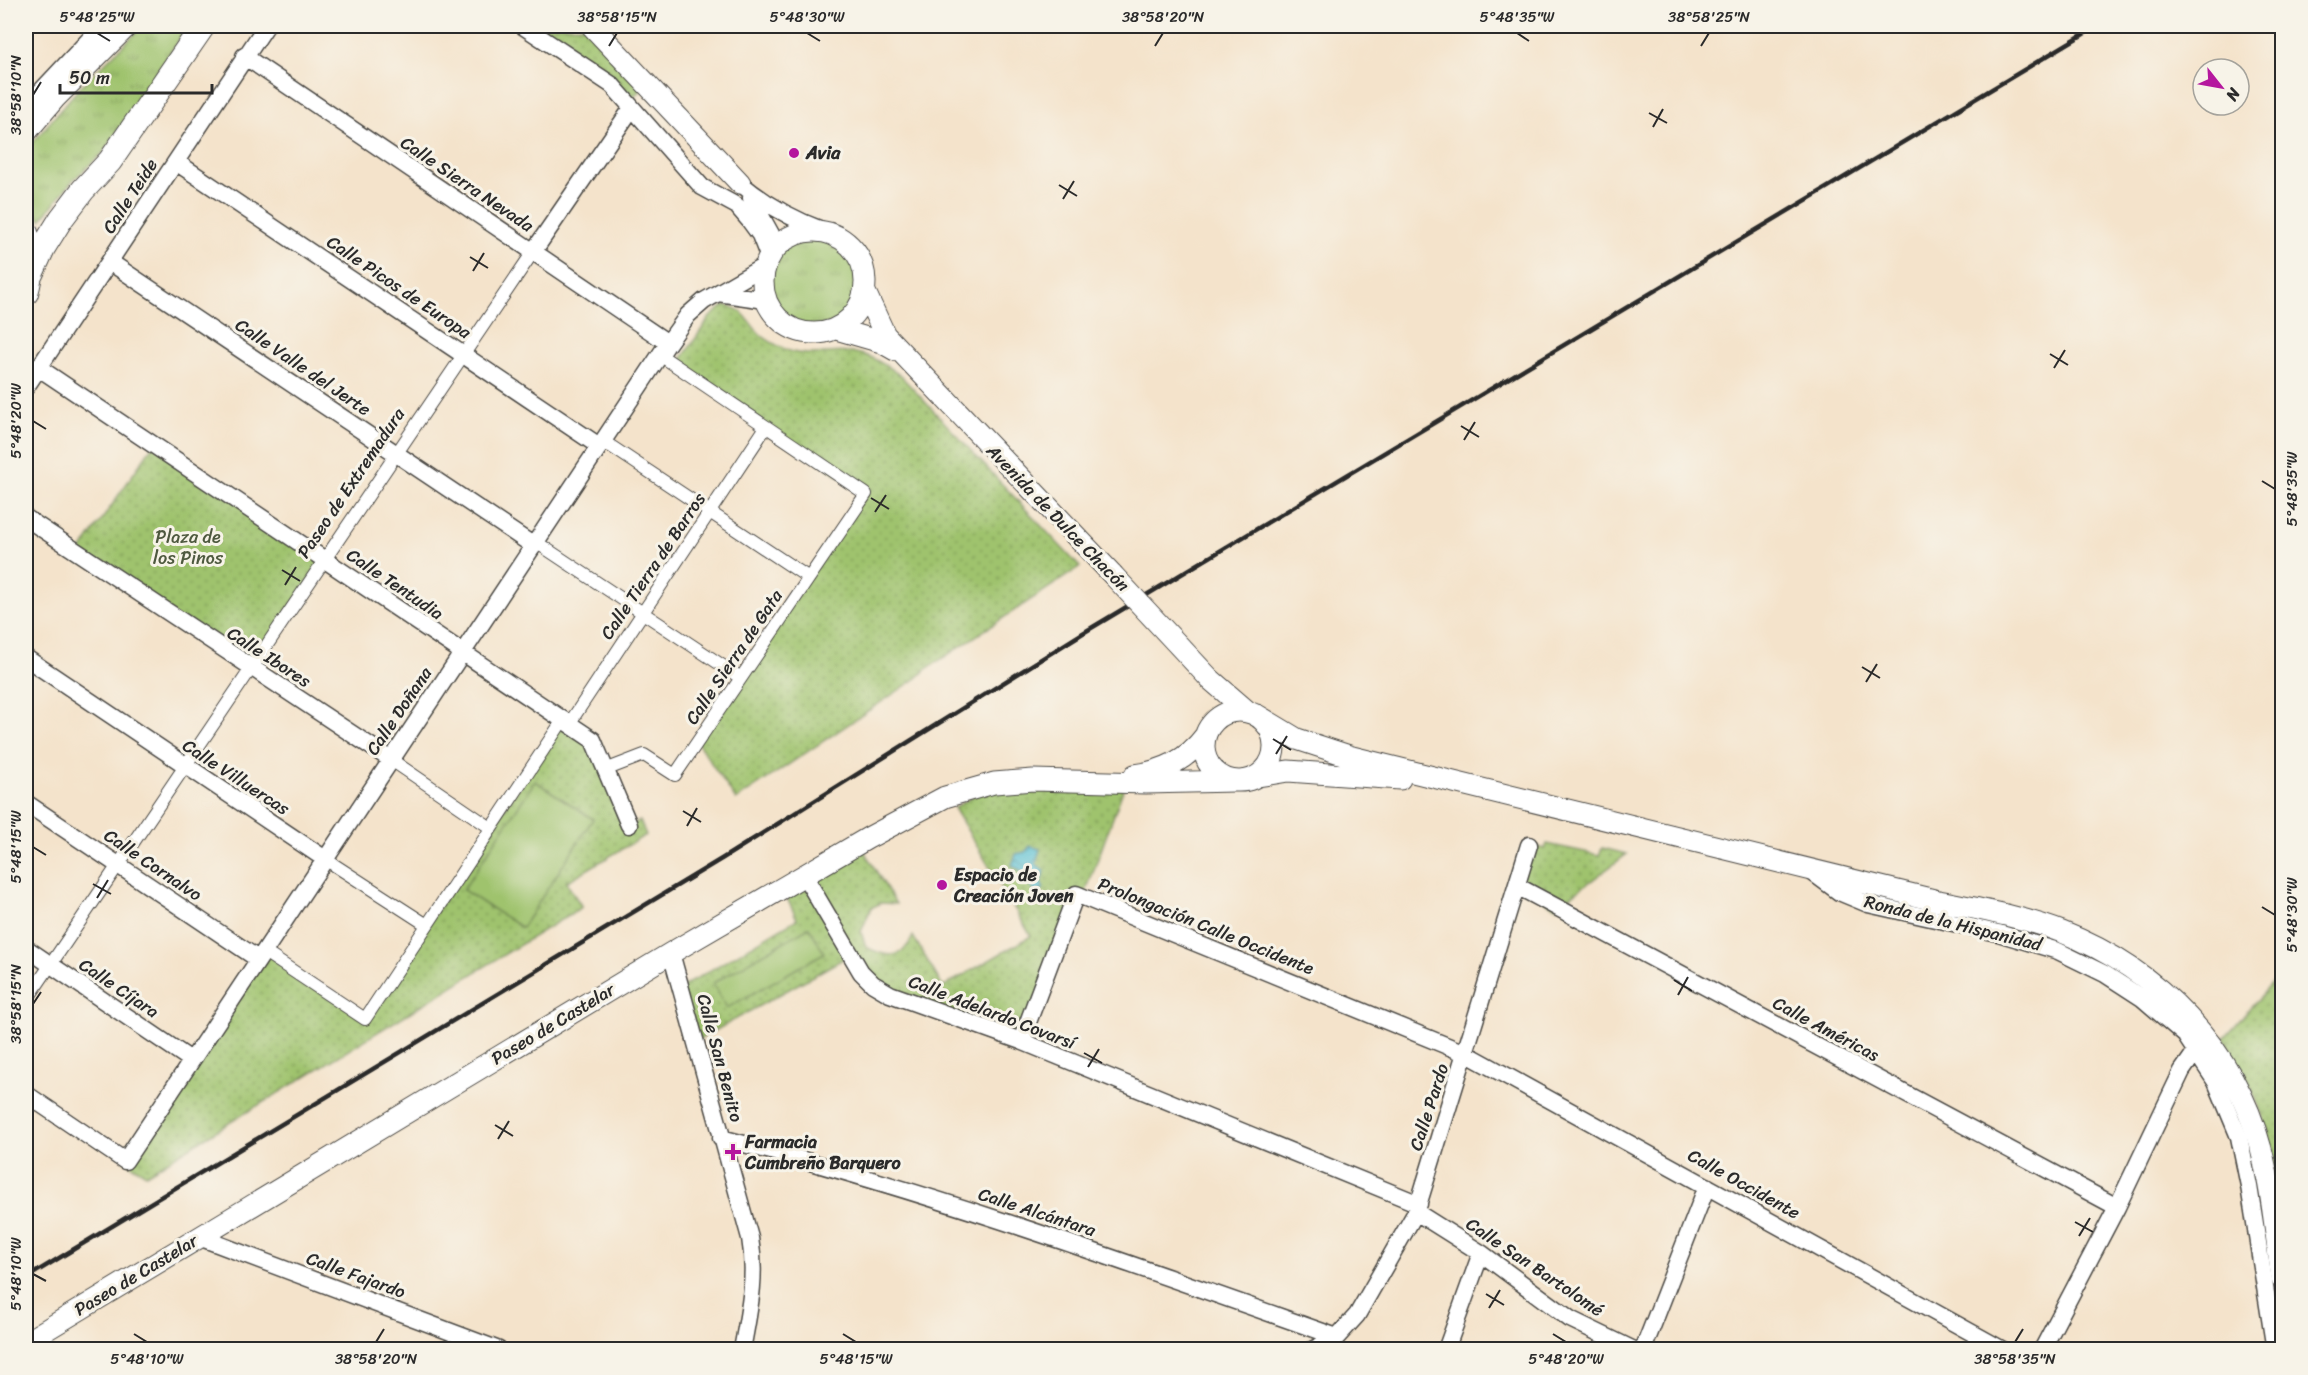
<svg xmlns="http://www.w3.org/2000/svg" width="2308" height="1375" viewBox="0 0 2308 1375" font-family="Sriracha,sans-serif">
<defs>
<pattern id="grass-tufts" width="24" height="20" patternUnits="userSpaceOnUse" patternTransform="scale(1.5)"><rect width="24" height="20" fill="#9fc36d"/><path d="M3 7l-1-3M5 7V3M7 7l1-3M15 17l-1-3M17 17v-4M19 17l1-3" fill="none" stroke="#829f5a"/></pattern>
<pattern id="park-dots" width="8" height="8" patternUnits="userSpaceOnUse" patternTransform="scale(1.5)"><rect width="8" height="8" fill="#9fc36d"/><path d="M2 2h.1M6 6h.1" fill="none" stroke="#829f5a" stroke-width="1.8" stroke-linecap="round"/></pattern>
<pattern id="water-waves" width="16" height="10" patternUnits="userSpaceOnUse" patternTransform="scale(1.5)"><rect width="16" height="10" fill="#57c0d4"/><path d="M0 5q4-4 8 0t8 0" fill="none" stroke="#489cac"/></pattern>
</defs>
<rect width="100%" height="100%" fill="#f7f3e8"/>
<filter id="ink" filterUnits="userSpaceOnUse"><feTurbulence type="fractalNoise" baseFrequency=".0167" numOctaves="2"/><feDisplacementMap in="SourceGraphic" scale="12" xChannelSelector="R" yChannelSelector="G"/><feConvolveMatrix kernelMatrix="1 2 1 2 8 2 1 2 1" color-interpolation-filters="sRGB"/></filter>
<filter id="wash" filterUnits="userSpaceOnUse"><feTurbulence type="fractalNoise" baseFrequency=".008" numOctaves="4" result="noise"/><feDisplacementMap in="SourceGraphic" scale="24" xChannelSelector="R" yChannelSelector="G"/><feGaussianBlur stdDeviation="1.35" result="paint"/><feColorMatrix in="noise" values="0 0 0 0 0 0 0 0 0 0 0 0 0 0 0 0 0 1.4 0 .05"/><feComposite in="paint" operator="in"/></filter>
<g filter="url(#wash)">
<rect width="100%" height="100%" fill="#f4e3cb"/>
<path fill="url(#grass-tufts)" stroke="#65774c" stroke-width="1.5" d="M143,26H188L103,153L73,180L41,220L26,198V150L80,87Z
M769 282a45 45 0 1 1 90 0a45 45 0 1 1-90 0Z"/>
<path fill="url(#park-dots)" stroke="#65774c" stroke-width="1.5" d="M523,26H592L648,84L627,102Z
M725,305C748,311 745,319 759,333C766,340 778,346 787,350C810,359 833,349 856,353C873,356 887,366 901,376L1080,567L925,670L917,678L736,800L697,742L865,494L678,364L710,317Z
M153,445L323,559L250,668L79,553Z
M563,720L593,740L629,825L640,821L646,835L566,882L582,907L146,1174L125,1161L263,951L365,1019Z
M1126,782L1084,897L1021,1041L890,994L850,955L695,1042L680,988L797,919L782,888L860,844L896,904L881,903L871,908L861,932L866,947C887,958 902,960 913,936L943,987L1031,936L954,808L994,783Z
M1547,844L1599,855L1602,848L1627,854L1556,907L1517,886L1529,845L1545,849Z
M2282,972V1202L2267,1128L2248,1079L2224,1038Z"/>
<path fill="#9fc36d" stroke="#65774c" stroke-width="1.5" d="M535,781L593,819L522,928L463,890Z
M809,927L824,953L727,1008L713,983Z"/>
<path fill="url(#water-waves)" stroke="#417680" stroke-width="1.5" d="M1030,846L1040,849L1036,864L1045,871L1041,883L1044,888L1040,892H1035L1026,881L1023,872L1012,865L1016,854L1025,852Z"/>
</g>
<g filter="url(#ink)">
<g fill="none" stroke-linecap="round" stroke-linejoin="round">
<g stroke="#494743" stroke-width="14">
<path id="pedestrian" d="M603,441L809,578
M536,542L741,678
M569,724L766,427
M390,759L491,828
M605,770L644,755L675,775L866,494L660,355
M325,859L427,925
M263,951L365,1019L563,720
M26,1001L533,252"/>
</g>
<g stroke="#494743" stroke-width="19">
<path id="minor" d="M523,26L612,85L702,187L737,206L749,220L760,235L769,258
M244,56L668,343
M26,107L102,26
M176,162L599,446
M740,183C766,205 792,219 824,231
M751,198L771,234L773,248
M533,252L632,108
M110,262L534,546
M718,293L766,300
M39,368L593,740L629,825
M26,387L266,26
M26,518L390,759
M26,658L325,859
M26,803L258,959
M1812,872L1839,892L1868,904L1998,933L2058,951L2105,974L2142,998L2185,1035L2216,1082L2239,1137L2249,1186L2275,1350
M804,875L861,972L873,984L890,994L1021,1041L1419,1204
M1517,886L2117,1207
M26,948L191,1060
M671,953L750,1238C757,1277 749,1311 742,1350
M1021,1041L1076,894L1467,1054L2003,1350
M26,1094L125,1161L668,343L688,315L704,301L766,265
M721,1138C930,1191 1133,1265 1337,1337
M1416,1212L1481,1253L1570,1319L1634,1350
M199,1237L499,1350
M1312,1350L1337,1337L1357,1315L1416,1212L1529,845
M1446,1350L1481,1253
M1643,1350L1707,1186
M2042,1350L2117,1207L2182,1071L2196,1051"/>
</g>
<g stroke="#494743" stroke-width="23">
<path id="tertiary" d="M592,26L740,183
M763 282a51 51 0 1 1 102 0a51 51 0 1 1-102 0Z
M865,292L885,335L1112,574
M836,329L881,342L895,350
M1210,679L1247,711
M1204 746a35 35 0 1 1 70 0a35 35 0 1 1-70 0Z
M1257,715L1297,739L1352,757L1934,900C1977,909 2021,916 2062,932C2159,970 2234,1048 2261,1149C2272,1191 2276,1236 2282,1279
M1135,775C1164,771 1187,760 1205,736
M1258,776L1288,771L1400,779
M26,1342L671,953L868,838L945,797L994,783L1033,780L1146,783L1234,781"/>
</g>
<g stroke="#494743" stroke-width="26">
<path id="secondary" d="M26,130L54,97L125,26
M26,233C33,254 32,272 26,293
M31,274L43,248L61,219L83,190L110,161L203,26"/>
</g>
<use href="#pedestrian" stroke="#fff" stroke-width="12"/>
<use href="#minor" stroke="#fff" stroke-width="16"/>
<use href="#tertiary" stroke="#fff" stroke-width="21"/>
<use href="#secondary" stroke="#fff" stroke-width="24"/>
<path stroke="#2b2b2b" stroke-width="4.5" d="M26,1278L723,858L1083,633L2097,26"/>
<g stroke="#494743" stroke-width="23" stroke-linecap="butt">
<path id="tertiary-bridge" d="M1112,574L1210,679"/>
</g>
<use href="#tertiary-bridge" stroke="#fff" stroke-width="21"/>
</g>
</g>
<path fill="none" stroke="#2b2b2b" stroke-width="2" d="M97,33L110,41M807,33L820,41M1517,33L1529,41M609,46L617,33M1155,46L1163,33M1701,46L1709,33M33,95L41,82M1649,113L1667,123M1653,127L1663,109M1059,185L1077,196M1063,199L1074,181M470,257L488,268M473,271L484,253M2050,354L2068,365M2054,368L2065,350M33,421L46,429M1461,426L1479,437M1464,440L1475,422M2262,481L2275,489M871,498L889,509M875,512L886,495M282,570L300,581M285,585L296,567M1862,667L1880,678M1866,682L1877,664M1273,739L1291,750M1276,754L1287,736M683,811L701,822M687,826L697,808M33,847L46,855M93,884L111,894M97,898L108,880M2262,907L2275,915M1674,980L1692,991M1678,995L1688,977M33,1004L41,992M1084,1053L1102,1063M1088,1067L1099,1049M495,1125L513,1136M498,1139L509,1121M2075,1222L2093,1232M2079,1236L2090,1218M33,1274L46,1281M1486,1294L1504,1305M1489,1308L1500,1290M134,1334L147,1342M843,1334L856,1342M1553,1334L1566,1342M376,1342L384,1329M2015,1342L2023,1329"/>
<g fill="#b5179e" stroke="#f7f3e8" stroke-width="2">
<circle cx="794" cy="153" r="6"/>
<circle cx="942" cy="885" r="6"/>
<path d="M730 1143h6v6h6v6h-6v6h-6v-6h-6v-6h6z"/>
</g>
<g text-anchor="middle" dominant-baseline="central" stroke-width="6" stroke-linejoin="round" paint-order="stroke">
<g font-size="18" font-weight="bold" fill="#2b2b2b" stroke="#f7f3e8" text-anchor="start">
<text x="806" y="153">Avia</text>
<text x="954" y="875">Espacio de<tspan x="954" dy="21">Creación Joven</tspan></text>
<text x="745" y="1142">Farmacia<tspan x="745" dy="21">Cumbreño Barquero</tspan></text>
</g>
<g font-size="18" fill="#2b2b2b" stroke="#f7f3e8">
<text transform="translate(467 184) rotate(34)">Calle Sierra Nevada</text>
<text transform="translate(130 196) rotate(-57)">Calle Teide</text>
<text transform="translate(399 287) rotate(34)">Calle Picos de Europa</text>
<text transform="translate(303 367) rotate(34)">Calle Valle del Jerte</text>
<text transform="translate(351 483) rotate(-56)">Paseo de Extremadura</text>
<text transform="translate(1058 518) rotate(46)">Avenida de Dulce Chacón</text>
<text transform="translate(653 566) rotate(-56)">Calle Tierra de Barros</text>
<text transform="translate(395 584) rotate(34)">Calle Tentudia</text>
<text transform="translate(269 657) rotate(33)">Calle Ibores</text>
<text transform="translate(734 657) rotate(-56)">Calle Sierra de Gata</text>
<text transform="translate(399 711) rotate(-56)">Calle Doñana</text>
<text transform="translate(236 777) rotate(33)">Calle Villuercas</text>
<text transform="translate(153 865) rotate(34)">Calle Cornalvo</text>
<text transform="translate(1953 923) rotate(14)">Ronda de la Hispanidad</text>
<text transform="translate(1206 926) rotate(22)">Prolongación Calle Occidente</text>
<text transform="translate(119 988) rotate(34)">Calle Cíjara</text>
<text transform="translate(992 1012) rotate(21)">Calle Adelardo Covarsí</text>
<text transform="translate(553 1024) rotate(-31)">Paseo de Castelar</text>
<text transform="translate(1826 1029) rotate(28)">Calle Américas</text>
<text transform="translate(720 1058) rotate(75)">Calle San Benito</text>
<text transform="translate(1429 1107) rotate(-72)">Calle Pardo</text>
<text transform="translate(1744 1184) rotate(29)">Calle Occidente</text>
<text transform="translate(1037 1212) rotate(18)">Calle Alcántara</text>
<text transform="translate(1535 1267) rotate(34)">Calle San Bartolomé</text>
<text transform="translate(136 1275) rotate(-31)">Paseo de Castelar</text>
<text transform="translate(356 1275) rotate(20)">Calle Fajardo</text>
</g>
<g font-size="18" fill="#4e593f" stroke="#f7f3e8">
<text x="188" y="537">Plaza de<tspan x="188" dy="21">los Pinos</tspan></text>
</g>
</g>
<rect width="2308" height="1375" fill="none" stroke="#f7f3e8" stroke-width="66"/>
<g transform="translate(2221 87) rotate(121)"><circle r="28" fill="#f7f3e8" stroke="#a5a39c" stroke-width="1.5"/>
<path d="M0-4.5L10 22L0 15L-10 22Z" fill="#b5179e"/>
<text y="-9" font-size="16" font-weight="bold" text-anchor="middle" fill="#2b2b2b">N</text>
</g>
<path d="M60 84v9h152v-9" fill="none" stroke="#2b2b2b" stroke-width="3"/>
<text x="69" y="84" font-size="18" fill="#2b2b2b" stroke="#f7f3e8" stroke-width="4.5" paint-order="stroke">50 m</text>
<rect x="33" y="33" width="2242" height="1309" fill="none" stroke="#2b2b2b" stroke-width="2"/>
<g font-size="15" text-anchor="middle" fill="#2b2b2b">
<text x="97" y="22">5°48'25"W</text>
<text x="617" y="22">38°58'15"N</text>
<text x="807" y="22">5°48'30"W</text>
<text x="1163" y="22">38°58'20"N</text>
<text x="1517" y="22">5°48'35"W</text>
<text x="1709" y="22">38°58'25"N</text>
<text transform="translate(16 95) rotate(-90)" y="5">38°58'10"N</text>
<text transform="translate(16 421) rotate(-90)" y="5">5°48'20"W</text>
<text transform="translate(2292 489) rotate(-90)" y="5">5°48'35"W</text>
<text transform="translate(16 847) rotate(-90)" y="5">5°48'15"W</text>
<text transform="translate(2292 915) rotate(-90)" y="5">5°48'30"W</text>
<text transform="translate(16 1004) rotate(-90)" y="5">38°58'15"N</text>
<text transform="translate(16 1274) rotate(-90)" y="5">5°48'10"W</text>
<text x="147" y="1364">5°48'10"W</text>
<text x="376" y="1364">38°58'20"N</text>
<text x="856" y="1364">5°48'15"W</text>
<text x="1566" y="1364">5°48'20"W</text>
<text x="2015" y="1364">38°58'35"N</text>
</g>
</svg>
